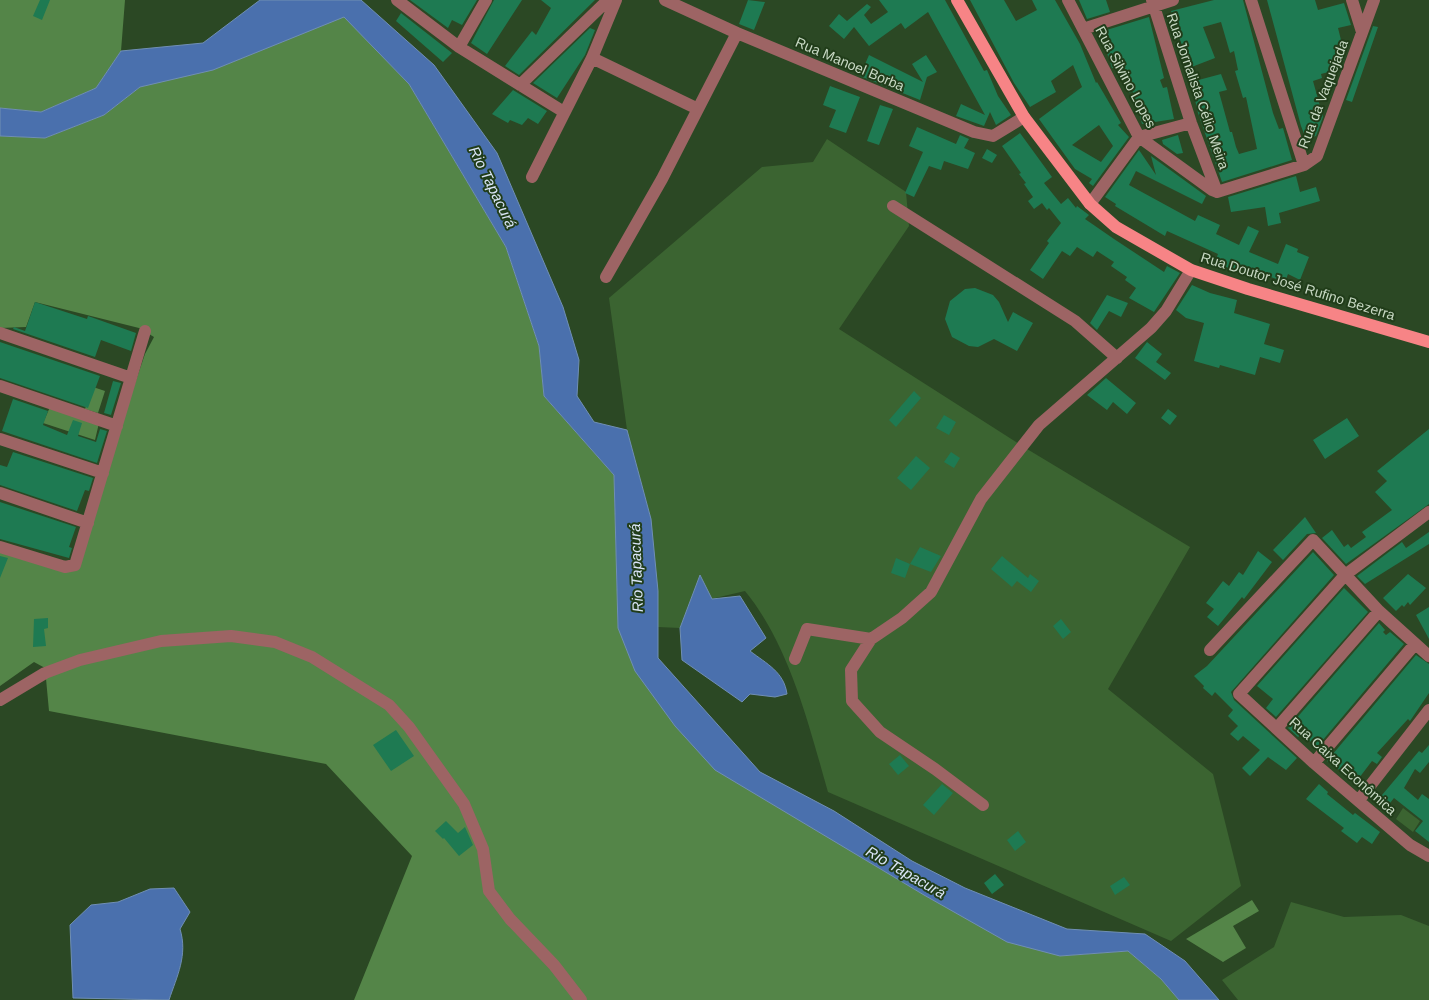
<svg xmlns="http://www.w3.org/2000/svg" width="1429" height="1000" viewBox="0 0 1429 1000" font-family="Helvetica,sans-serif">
<rect width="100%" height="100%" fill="#2b4824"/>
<path fill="#3b6431" d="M827,139L906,192L909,226L839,329L1027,449L1190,547L1108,689L1213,774L1241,886L1171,941L828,792C809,726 790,646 745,591L711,599L700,575L680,628L658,627L650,515L627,430L609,298L762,167L813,162Z
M1403,808L1420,821L1413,832L1396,819Z
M1291,902L1344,917L1401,915L1429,926V1000H1238L1222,980L1274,947Z"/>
<path fill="#548548" d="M0,0H125L121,51L96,88L41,112L0,108Z
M344,16L409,84L506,247L539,346L544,396L614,475L618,628L675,726L1060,956L1128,951L1161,979L1179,1000H354L412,856L326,764L49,711L45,668L34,662L0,686V551L71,572L145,354L154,337L139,328L35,302L26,327L0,328V136L45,138L104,115L140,87Z
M93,387L105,391L98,413L85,409Z
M50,407L99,423L95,440L43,423Z
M1252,900L1259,911L1233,926L1246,948L1223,962L1186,939Z"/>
<path fill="#4a70ad" stroke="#708fb4" d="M260,0H361L434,65L497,153L563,307L579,360L577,396L594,422L627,430L651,519L658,591V658L760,772L834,811L912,861L965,888L1067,929L1145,934L1185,961L1219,1000H1179L1161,979L1128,951L1060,956L1007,942L924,895L715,770L675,726L635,671L618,628L614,475L544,396L539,346L506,247L409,84L344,17L213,70L140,87L104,115L45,138L0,136V108L41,112L96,88L121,51L203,43Z
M700,575L712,599L740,596L766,638L750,651C767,664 784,672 787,694L775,697L750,694L742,702L682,660L680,628Z
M174,888L190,912L180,929C188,955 177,976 169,1000L73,998L70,925L91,905L118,902L150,889Z"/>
<path fill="#1e7a52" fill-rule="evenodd" d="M40,0H50L42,20L33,16Z
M410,0H477L462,25L452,20L448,28Z
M494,0H522L487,54L471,43Z
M541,0H595L519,75L505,66L532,31L536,35L551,8Z
M748,0L765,2L754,30L739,24Z
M879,0H945L984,71L987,70L998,96L1011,115L996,125L990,112L984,126L956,116L961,104L985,115L928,12L905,29L901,23L869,46L854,27L844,39L829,26L839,14L847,21L867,4L871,7L864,15L871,24L888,12Z
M970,0H1004L1016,21L1037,10L1032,0H1055L1080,44L1096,83L1097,82L1121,123L1118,125L1129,137L1093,186L1089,183L1092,179L1075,169L1039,119L1082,87L1073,65L1051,81L1056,92L1030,107L1014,83ZM1099,125L1113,146L1101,162L1072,145Z
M1079,0H1106L1110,12L1087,19Z
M1214,0H1243L1273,113L1279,129L1283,128L1292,160L1222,182L1198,113L1191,82L1221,74L1227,90L1219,92L1230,132H1232L1236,147L1239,154L1257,149L1246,97L1243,98L1235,71L1238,70L1234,51L1230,53L1221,22L1203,27L1215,58L1189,68L1171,11Z
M1267,0H1315L1318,10L1344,3L1351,25L1338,28L1345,56L1340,69L1321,74L1322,78L1313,81L1323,117L1316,136L1306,139L1301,126Z
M401,13L452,53L443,62L396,21Z
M1149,17L1164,78L1160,80L1163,88L1167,87L1174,119L1142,124L1133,92L1129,93L1119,66L1112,68L1100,32Z
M1373,26L1378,27L1352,102L1346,100Z
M590,28L595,30L585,55L557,98L533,83Z
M869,55L923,82L912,64L926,55L937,72L927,77L920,100L860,76Z
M830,86L860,97L846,133L829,127L836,110L823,105Z
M513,90L547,111L538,124L528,118L522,125L510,120L508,123L492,114Z
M880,105L893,109L879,145L867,141Z
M917,127L956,144L960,135L969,139L964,148L975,153L968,169L944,161L941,170L929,166L914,197L905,193L923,152L909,146Z
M1020,133L1052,177L1044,183L1061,204L1068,198L1076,208L1077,206L1089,215L1085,219L1114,239L1164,272L1167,266L1180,273L1154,312L1129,298L1136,288L1125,280L1127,277L1111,266L1114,262L1097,251L1093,257L1077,247L1070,256L1062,251L1043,279L1030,270L1049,243L1047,241L1061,223L1049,208L1047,210L1042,203L1034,209L1028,201L1033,197L1024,184L1026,183L1019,174L1021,173L1002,146Z
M1178,135L1183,153L1177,154L1163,144L1162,140Z
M987,149L997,155L992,163L982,158Z
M1139,150L1156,175L1151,156L1206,196L1202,204L1136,171L1129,185L1195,221L1198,215L1220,225L1216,234L1239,245L1248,226L1259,231L1249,252L1278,264L1286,244L1298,249L1297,252L1309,257L1300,280L1288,274L1285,282L1242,267L1239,273L1215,262L1218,254L1167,231L1165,236L1115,206L1116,204L1105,197Z
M1296,176L1300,192L1316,187L1320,201L1279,213L1281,223L1268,226L1265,207L1231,212L1228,197Z
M1192,285L1210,293L1237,300L1234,313L1270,324L1264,344L1284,350L1280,363L1260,357L1255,375L1220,365L1219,368L1194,361L1204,323L1186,318L1176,310Z
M975,288L993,295L999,302L1008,322L1013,312L1033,323L1017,351L994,339L978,347L969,346L952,337L945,319L950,301L965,289Z
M1107,295L1128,303L1121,317L1109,311L1097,330L1090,323Z
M35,302L87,319L88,316L136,333L131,351L101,340L95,357L13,329L14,327L25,331Z
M0,342L100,376L88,408L0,378Z
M1147,342L1162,354L1156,362L1171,373L1165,380L1135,358Z
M1106,378L1136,403L1127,414L1113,402L1107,410L1087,395Z
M113,381L121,383L111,415L104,413Z
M914,391L921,398L896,427L889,420Z
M13,399L48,411L43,425L67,435L73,420L82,423L78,436L96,442L100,429L107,431L97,463L2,431Z
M1168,409L1177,416L1170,425L1161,418Z
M944,415L956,422L949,435L936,428Z
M1347,418L1359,436L1325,459L1313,440Z
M1429,429V504L1346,564L1322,538L1332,530L1344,547L1348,544L1351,548L1366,537L1362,532L1392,510L1375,492L1387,481L1377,471Z
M13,452L93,478L89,491L85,490L77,511L0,485V465L7,467Z
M951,452L960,458L954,468L944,462Z
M916,456L930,468L911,490L897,478Z
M0,502L76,527L69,547L72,548L69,558L0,539Z
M1305,517L1316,533L1307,534L1283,560L1273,550Z
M1429,532V544L1365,584L1357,576L1402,542L1406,548Z
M920,547L941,556L931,572L910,564Z
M1258,551L1272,562L1244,599L1242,597L1218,626L1207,617L1214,609L1206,603L1223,581L1229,586L1239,572L1243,575Z
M1313,552L1334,575L1231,692L1234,700L1297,758L1286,770L1268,757L1250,776L1242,768L1260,750L1243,736L1238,741L1230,734L1238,726L1228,716L1233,710L1215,692L1212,696L1203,688L1204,686L1194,676L1207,666Z
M0,556L8,558L0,578Z
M1002,556L1028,578L1030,574L1039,581L1031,592L1017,581L1012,587L991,569Z
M896,558L910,564L905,578L891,573Z
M1408,574L1426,588L1410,605L1408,602L1404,607L1402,605L1396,611L1383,598Z
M1344,588L1368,612L1276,717L1266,708L1273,699L1257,686Z
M1429,607V639L1416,615Z
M48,618V628L44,629L46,646L33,647L34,619Z
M1061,619L1071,632L1063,639L1053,626Z
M1379,623L1385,630L1383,632L1386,635L1390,632L1404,644L1317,747L1302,734L1298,737L1288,728Z
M1416,655L1429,664V693L1410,721L1408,719L1377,753L1382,757L1377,764L1372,761L1356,782L1327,761Z
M396,730L414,756L391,771L373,745Z
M1429,745V762L1420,773L1415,769L1404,788L1418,800L1422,794L1429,799V842L1415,831L1423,821L1394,798L1386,808L1377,801L1419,751L1422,753Z
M900,755L909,766L898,775L889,764Z
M942,784L953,793L934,815L923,805Z
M1319,784L1328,792L1327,794L1353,815L1355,813L1380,832L1372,844L1362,837L1357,843L1341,831L1344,828L1306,799Z
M446,821L458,833L465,827L473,845L459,856L444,838L443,839L435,831Z
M1018,831L1026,842L1015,851L1007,840Z
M995,874L1004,885L992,894L984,883Z
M1124,877L1130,885L1115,895L1110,886Z"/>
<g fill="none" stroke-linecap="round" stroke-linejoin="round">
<path stroke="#9d6464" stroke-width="12" d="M397,0L459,47L564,112
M665,0L737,33L974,132L993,136L1024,117
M1068,0L1139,137L1212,190L1217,192
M1152,0L1191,123L1217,192
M1251,0L1304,165
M1352,0L1362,32
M1083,29L1173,0
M459,47L486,0
M592,58L698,109
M520,85L608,0
M532,177L592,58L616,0
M1217,192L1304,165L1317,156L1374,0
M1090,204L1139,137L1191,123
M893,206L1075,321L1117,358
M606,277L662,179L737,33
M0,333L131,378
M0,386L117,426
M0,439L103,473
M0,493L88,523
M1429,512L1345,575L1239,694L1314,763L1410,845L1429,856
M0,547L65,567L75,565L145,331
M871,639L851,670L852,701L880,732L935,769L983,805
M1210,650L1313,540L1379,611L1429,656
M795,659L807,629L871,639L902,618L931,592L981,499L1039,425L1151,328L1166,311L1191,270
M0,700L45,673L80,660L161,641L231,636L275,642L312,657L389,705L409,727L464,804L483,849L489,891L510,919L554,965L581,1000
M1277,728L1379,611
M1314,763L1415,644
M1359,800L1429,710"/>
<path stroke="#f78486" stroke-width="12" d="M957,0L1024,117L1090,204L1116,227L1191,270L1248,289L1429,342"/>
</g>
<g text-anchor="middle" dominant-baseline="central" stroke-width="4" stroke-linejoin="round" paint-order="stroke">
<g font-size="14" fill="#c7d8c3" stroke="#213d1a">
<text transform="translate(850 64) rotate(23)">Rua Manoel Borba</text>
<text transform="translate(1126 77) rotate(62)">Rua Silvino Lopes</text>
<text transform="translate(1198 91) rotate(71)">Rua Jornalista Célio Meira</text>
<text transform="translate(1323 94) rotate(-69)">Rua da Vaquejada</text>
<text transform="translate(1298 286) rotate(17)">Rua Doutor José Rufino Bezerra</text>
<text transform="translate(1343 766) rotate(42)">Rua Caixa Econômica</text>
</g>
<g font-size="15" font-style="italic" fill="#dae5f7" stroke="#213d1a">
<text transform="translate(493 187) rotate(64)">Rio Tapacurá</text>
<text transform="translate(636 568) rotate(-92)">Rio Tapacurá</text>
<text transform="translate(906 872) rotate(30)">Rio Tapacurá</text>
</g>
</g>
</svg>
